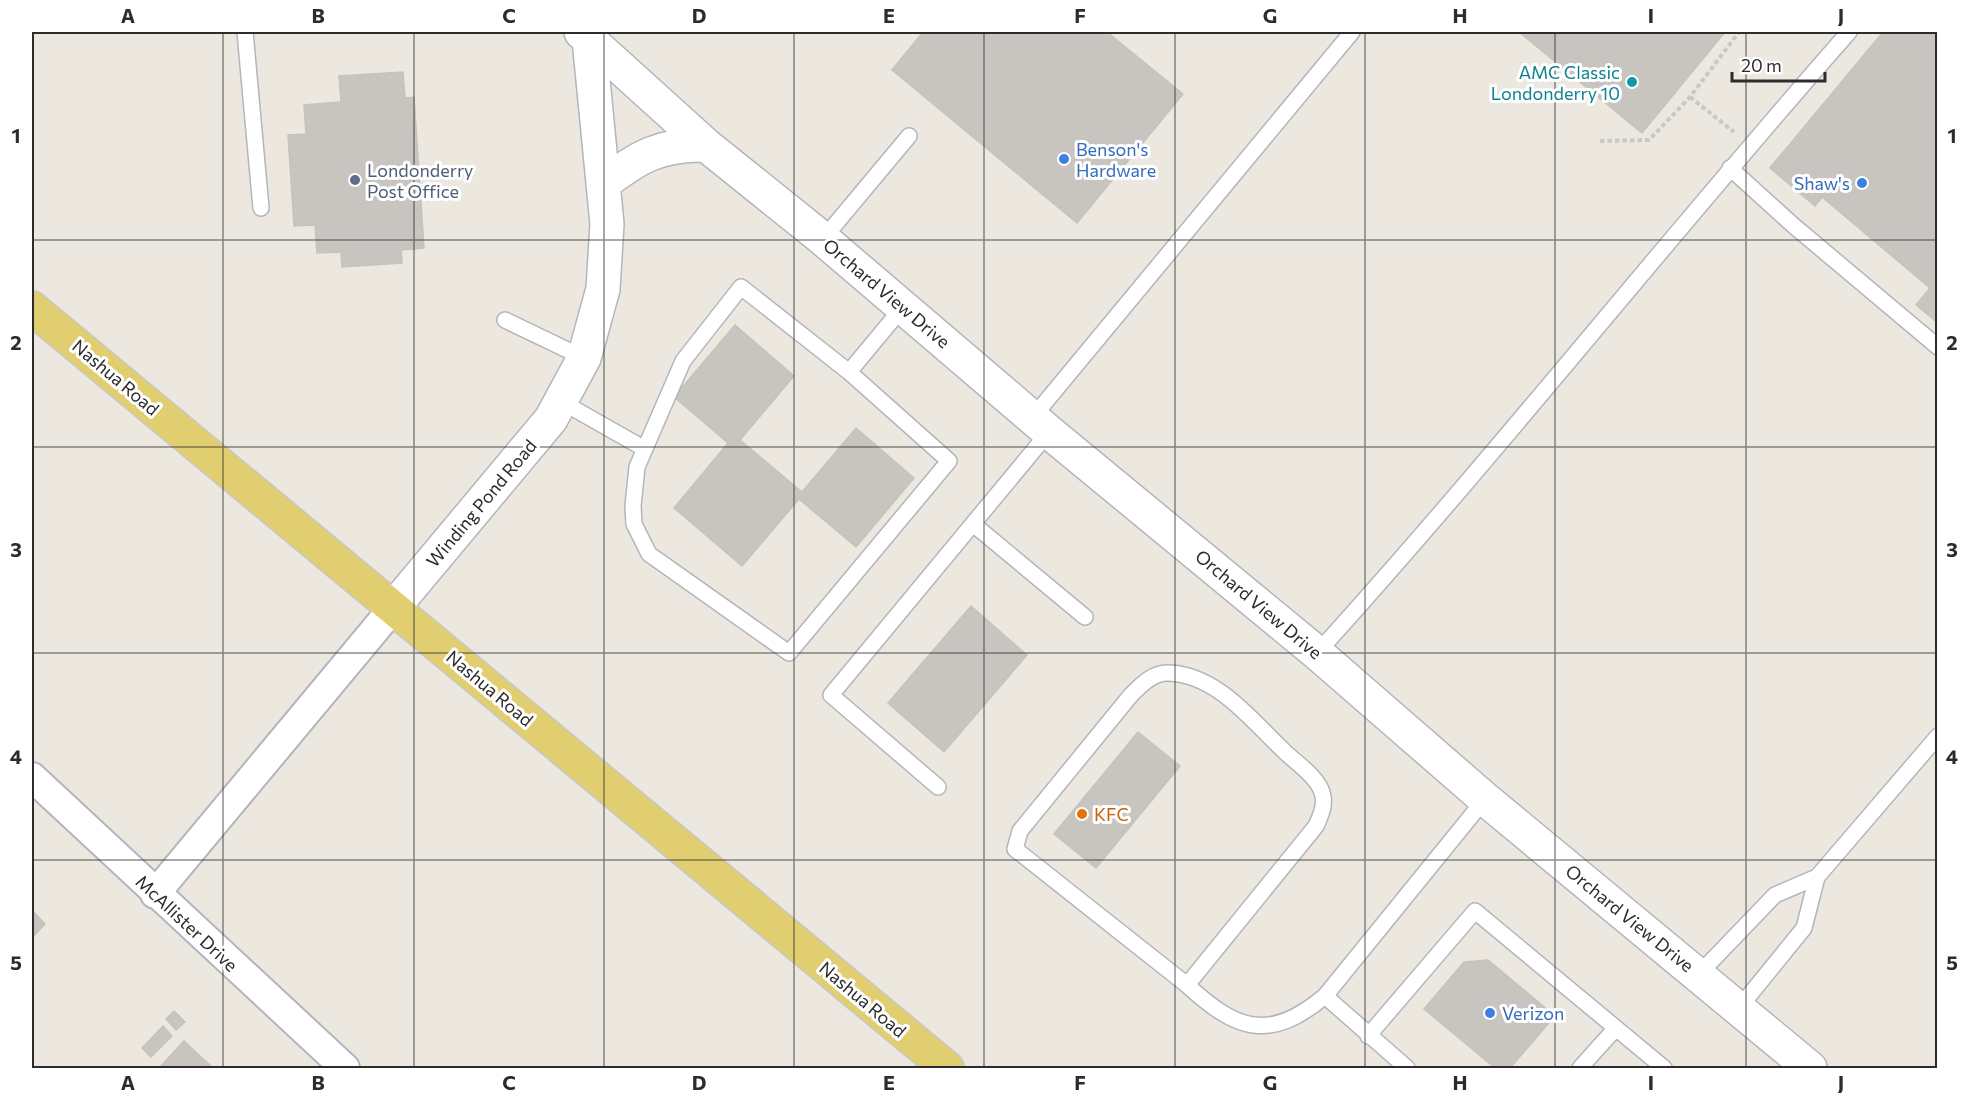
<svg xmlns="http://www.w3.org/2000/svg" width="1969" height="1100" viewBox="0 0 1969 1100" font-family="Commissioner,sans-serif">
<rect width="100%" height="100%" fill="#ece8e0"/>
<path fill="#c8c4bf" stroke="#c7c3ba" stroke-width="1.5" d="M923,32H1107L1183,94L1077,223L892,70Z
M1519,32H1725L1642,133Z
M1883,32H1938V323L1916,305L1930,288L1822,197L1815,206L1770,168Z
M403,72L405,98L414,97L424,248L401,250L402,263L342,267L341,252L317,253L315,225L294,226L288,135L306,134L304,105L341,102L339,76Z
M735,325L794,376L740,440L802,492L856,428L914,478L856,547L799,499L742,566L674,508L728,443L674,397Z
M971,606L1027,655L944,752L888,703Z
M1138,732L1180,766L1096,868L1054,834Z
M32,910L45,924L32,938Z
M1488,960L1555,1016L1510,1068H1495L1424,1009L1464,962Z
M174,1011L185,1022L176,1030L166,1019Z
M163,1026L172,1036L151,1057L142,1048Z
M184,1041L213,1068H159Z"/>
<g fill="none" stroke-linecap="round" stroke-linejoin="round">
<g stroke="#b3b5be" stroke-width="18">
<path id="service" d="M245,32L261,208
M1730,168L1794,226L1938,347
M823,239L909,136
M741,287L849,372L949,461L789,653L649,554L634,524L633,506L637,467L683,361Z
M505,320L584,358
M849,372L903,307
M562,402L645,449
M1033,417L1352,32
M973,524L1085,617
M1317,653C1500,451 1669,236 1849,32
M938,787L831,695L1049,432
M1817,877L1938,736
M1699,974L1775,895L1817,877L1804,928L1739,1008
M1187,985L1316,826C1320,817 1325,807 1323,796C1320,778 1296,763 1284,751C1252,721 1218,675 1169,673C1153,672 1141,685 1131,695L1020,831L1015,849L1187,985C1236,1030 1269,1043 1325,996L1485,799
M1325,996L1407,1068
M1368,1036L1475,911L1664,1068
M1580,1068L1615,1029"/>
</g>
<g stroke="#b3b5be" stroke-width="32">
<path id="minor" d="M32,777L345,1068
M155,894L394,607"/>
</g>
<g stroke="#b3b5be" stroke-width="36">
<path id="tertiary" d="M581,32L706,145L823,239L1049,432L1317,653L1485,799L1810,1068
M603,184C638,157 660,144 706,145
M394,607L551,419L584,358L603,289L607,224L589,39"/>
</g>
<g stroke="#c8c8c8" stroke-width="36">
<path id="primary" d="M32,308L947,1068"/>
</g>
<path stroke="#c8c8c8" stroke-width="4" stroke-dasharray="4.5 3" stroke-linecap="butt" d="M1690,97L1734,132
M1600,141L1649,140L1690,97L1739,32"/>
<use href="#service" stroke="#fff" stroke-width="15"/>
<use href="#minor" stroke="#fff" stroke-width="28"/>
<use href="#tertiary" stroke="#fff" stroke-width="33"/>
<use href="#primary" stroke="#e1ce70" stroke-width="33"/>
</g>
<path fill="none" stroke="#2c2c2c" stroke-width="1.5" stroke-opacity="0.55" d="M223,32V1068M414,32V1068M604,32V1068M794,32V1068M984,32V1068M1175,32V1068M1365,32V1068M1555,32V1068M1746,32V1068M32,240H1938M32,447H1938M32,653H1938M32,860H1938"/>
<circle fill="#0f9aa8" stroke="#fff" stroke-width="2" cx="1632" cy="82" r="6"/>
<g fill="#3f7fe0" stroke="#fff" stroke-width="2">
<circle cx="1064" cy="159" r="6"/>
<circle cx="1862" cy="183" r="6"/>
<circle cx="1490" cy="1013" r="6"/>
</g>
<circle fill="#5c6f8a" stroke="#fff" stroke-width="2" cx="355" cy="180" r="6"/>
<circle fill="#e8710a" stroke="#fff" stroke-width="2" cx="1082" cy="814" r="6"/>
<g text-anchor="middle" dominant-baseline="central" stroke-width="6" stroke-linejoin="round" paint-order="stroke">
<g font-size="18" fill="#0d838f" stroke="#fff" text-anchor="end">
<text x="1620" y="72">AMC Classic<tspan x="1620" dy="21">Londonderry 10</tspan></text>
</g>
<g font-size="18" fill="#366cbe" stroke="#fff" text-anchor="start">
<text x="1076" y="149">Benson's<tspan x="1076" dy="21">Hardware</tspan></text>
<text x="1850" y="183" text-anchor="end">Shaw's</text>
<text x="1502" y="1013">Verizon</text>
</g>
<g font-size="18" fill="#4e5e75" stroke="#fff" text-anchor="start">
<text x="367" y="170">Londonderry<tspan x="367" dy="21">Post Office</tspan></text>
</g>
<g font-size="18" fill="#2c2c2c" stroke="#fff">
<text transform="translate(887 293) rotate(40)">Orchard View Drive</text>
<text transform="translate(116 377) rotate(40)">Nashua Road</text>
<text transform="translate(481 503) rotate(-50)">Winding Pond Road</text>
<text transform="translate(1259 604) rotate(40)">Orchard View Drive</text>
<text transform="translate(490 688) rotate(40)">Nashua Road</text>
<text transform="translate(1630 918) rotate(39)">Orchard View Drive</text>
<text transform="translate(187 923) rotate(43)">McAllister Drive</text>
<text transform="translate(863 999) rotate(40)">Nashua Road</text>
</g>
<g font-size="18" fill="#c56008" stroke="#fff" text-anchor="start">
<text x="1094" y="814">KFC</text>
</g>
</g>
<rect width="1969" height="1100" fill="none" stroke="#ffffff" stroke-width="66"/>
<path d="M1732 72v9h93v-9" fill="none" stroke="#2c2c2c" stroke-width="3"/>
<text x="1741" y="72" font-size="18" fill="#2c2c2c" stroke="#ffffff" stroke-width="4.5" paint-order="stroke">20 m</text>
<rect x="33" y="33" width="1903" height="1034" fill="none" stroke="#2c2c2c" stroke-width="2"/>
<g font-size="20" text-anchor="middle" font-weight="bold" fill="#2c2c2c">
<text x="128" y="23">A</text>
<text x="318" y="23">B</text>
<text x="509" y="23">C</text>
<text x="699" y="23">D</text>
<text x="889" y="23">E</text>
<text x="1080" y="23">F</text>
<text x="1270" y="23">G</text>
<text x="1460" y="23">H</text>
<text x="1651" y="23">I</text>
<text x="1841" y="23">J</text>
<text x="16" y="143">1</text>
<text x="1952" y="143">1</text>
<text x="16" y="350">2</text>
<text x="1952" y="350">2</text>
<text x="16" y="557">3</text>
<text x="1952" y="557">3</text>
<text x="16" y="764">4</text>
<text x="1952" y="764">4</text>
<text x="16" y="970">5</text>
<text x="1952" y="970">5</text>
<text x="128" y="1090">A</text>
<text x="318" y="1090">B</text>
<text x="509" y="1090">C</text>
<text x="699" y="1090">D</text>
<text x="889" y="1090">E</text>
<text x="1080" y="1090">F</text>
<text x="1270" y="1090">G</text>
<text x="1460" y="1090">H</text>
<text x="1651" y="1090">I</text>
<text x="1841" y="1090">J</text>
</g>
</svg>
